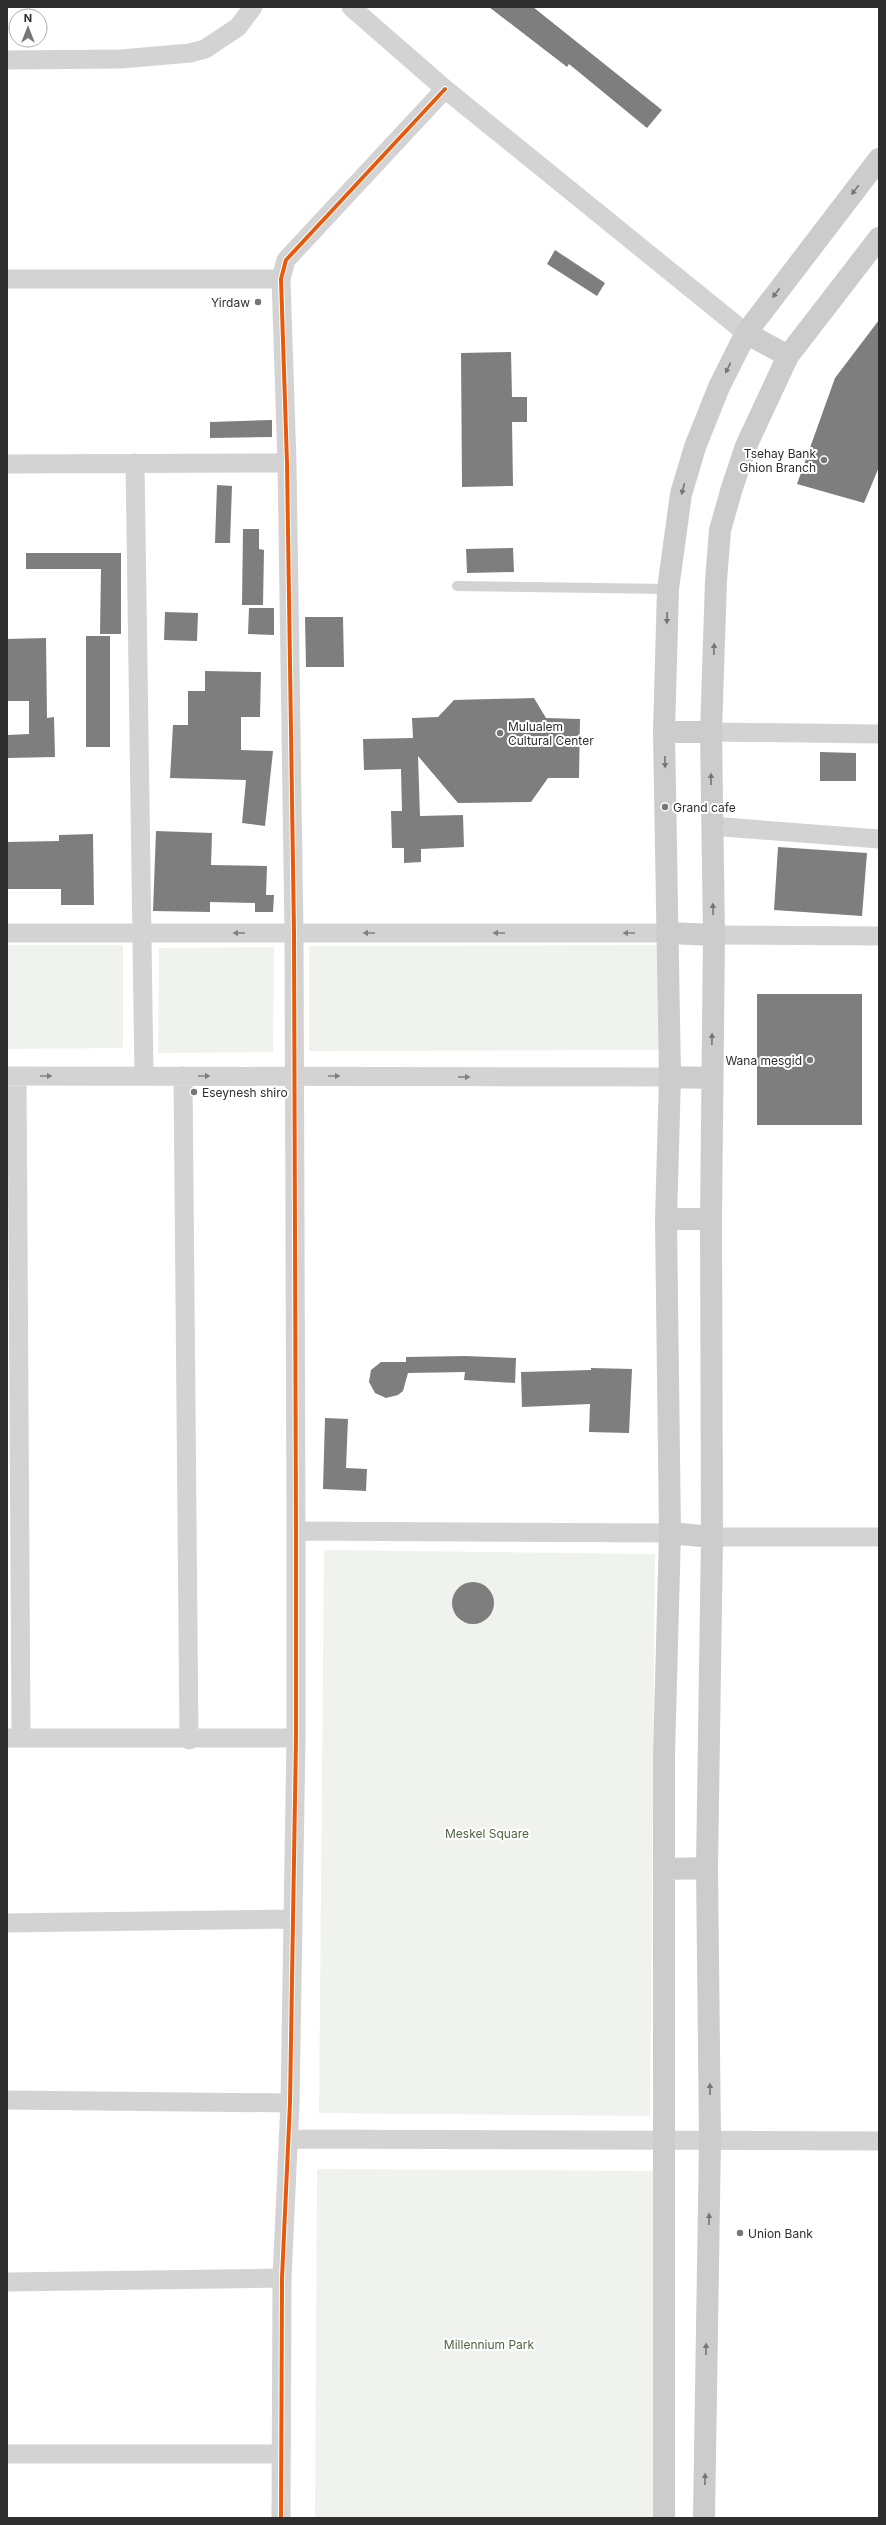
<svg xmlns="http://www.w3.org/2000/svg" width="886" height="2525" viewBox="0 0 886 2525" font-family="Inter,sans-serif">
<rect width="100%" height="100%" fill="#fff"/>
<path fill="#f0f3ed" d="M7,945H123V1048L7,1049Z
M665,945L666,1050L309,1051V946Z
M274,947L273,1052L158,1053L159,948Z
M324,1550L655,1554L650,2116L319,2113Z
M317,2169L663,2171L661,2518H315Z"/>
<path fill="#7e7e7e" d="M489,7H533L662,110L647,128L569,64L567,67Z
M555,250L605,283L597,296L547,264Z
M879,320V467L864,503L797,484L835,378Z
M511,352L512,397H527V422H512L513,486L462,487L461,353Z
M272,420V437L210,438V422Z
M217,485L232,486L230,543H215Z
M243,529H259V549L264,550L263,605H242Z
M513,548L514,572L467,573L466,549Z
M26,553H121V634H100L101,569H26Z
M249,608H274V635L248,634Z
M165,612L198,613L197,641L164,640Z
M305,617H343L344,667H306Z
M86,636H110V747H86Z
M46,638L47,718L54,717L55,757L7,758V735L29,734V701H7V639Z
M205,671L261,672L260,717H241V750L273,751L265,826L242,823L246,780L170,778L173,725H188V691H205Z
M534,698L546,718L580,719L579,778H548L531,802L458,803L418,756L420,816L463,815L464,847L421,849V862L404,863V848H392L391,811H402L401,769L364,770L363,739L413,738L412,718L438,717L454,700Z
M820,752L856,753V781H820Z
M156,831L212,833L211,865L267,866L266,895H274L273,912H255V903L210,902V912L153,911Z
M93,834L94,905H61V889H7V842L59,841V835Z
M778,847L867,853L862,916L774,910Z
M757,994H862V1125H757Z
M465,1356L516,1358L515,1383L464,1380L465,1372L408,1373L403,1391L398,1395L386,1398L375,1393L369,1382L371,1370L381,1362H406V1357Z
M591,1368L632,1369L629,1433L589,1432L590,1404L522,1407L521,1372L591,1370Z
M325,1418L348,1419L346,1468L367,1469L366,1491L323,1489Z
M452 1603a21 21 0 1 1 42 0a21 21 0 1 1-42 0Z"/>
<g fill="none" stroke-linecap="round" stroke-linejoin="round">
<path stroke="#d3d3d3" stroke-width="10" d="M457,586L668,589"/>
<path stroke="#d3d3d3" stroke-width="19" d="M351,7L445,89L746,333
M7,60L121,59L190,53L205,49L238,27L253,7
M7,279H281
M135,463L144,1076
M7,464L287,463
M711,732L879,734
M711,826L879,839
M7,933H668
M714,935L879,936
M7,1076L670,1077
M17,1076L21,1738
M183,1076L189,1740
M296,1531L670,1533
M712,1537H879
M7,1738H296
M7,1923L293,1919
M7,2100L290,2103
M288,2139L879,2141
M7,2282L282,2278
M7,2454H280
M281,2518L282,2278L290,2103L296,1738V1531L294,933L287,463L281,279L286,260L445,89"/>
<path stroke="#ccc" stroke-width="22" d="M746,333L788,356
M664,732H711
M668,933L714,935
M670,1077L711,1078
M666,1219H711
M670,1533L712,1537
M664,1869L707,1868
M664,2518V1755L670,1533L666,1219L670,1077L664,732L668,589L681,494L695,447L719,387L746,333L879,159
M704,2518L710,2140L707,1868L712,1537L711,1219L714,935L711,732L716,581L720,530L732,488L746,446L788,356L879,238"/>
<g stroke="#fff" stroke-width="6">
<path id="cycleway" d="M281,2518L282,2278L290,2103L296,1738V1531L294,933L287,463L281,279L286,260L445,89"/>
</g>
<use href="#cycleway" stroke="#e8590c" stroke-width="4"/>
</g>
<defs><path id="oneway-solid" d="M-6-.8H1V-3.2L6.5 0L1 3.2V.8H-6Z"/></defs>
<g fill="#757575">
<use href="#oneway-solid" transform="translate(855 190) rotate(127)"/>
<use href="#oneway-solid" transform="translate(776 293) rotate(127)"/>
<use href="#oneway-solid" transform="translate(728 368) rotate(116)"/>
<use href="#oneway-solid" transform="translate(683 489) rotate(105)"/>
<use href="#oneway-solid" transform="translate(667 618) rotate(92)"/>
<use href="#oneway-solid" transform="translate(714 649) rotate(-88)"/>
<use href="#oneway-solid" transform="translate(665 762) rotate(89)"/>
<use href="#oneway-solid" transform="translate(711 779) rotate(-90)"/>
<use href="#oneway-solid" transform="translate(713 909) rotate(-91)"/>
<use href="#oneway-solid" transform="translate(712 1039) rotate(-89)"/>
<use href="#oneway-solid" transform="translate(710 2089) rotate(-91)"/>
<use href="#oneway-solid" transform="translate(709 2219) rotate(-89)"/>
<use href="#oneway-solid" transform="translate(706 2349) rotate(-89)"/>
<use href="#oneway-solid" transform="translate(705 2479) rotate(-89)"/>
</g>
<g fill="#808080">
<use href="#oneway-solid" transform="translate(239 933) rotate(180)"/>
<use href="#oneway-solid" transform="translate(369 933) rotate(-180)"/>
<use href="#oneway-solid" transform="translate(499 933) rotate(-180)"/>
<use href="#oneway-solid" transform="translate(629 933) rotate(-180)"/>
<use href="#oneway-solid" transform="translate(46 1076)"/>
<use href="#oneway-solid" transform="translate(204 1076)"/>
<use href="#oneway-solid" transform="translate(334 1076)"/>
<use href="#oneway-solid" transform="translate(464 1077)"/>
</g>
<g fill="#777" stroke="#fff" stroke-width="1.5">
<circle cx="258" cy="302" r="4"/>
<circle cx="824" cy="460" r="4"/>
<circle cx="500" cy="733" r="4"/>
<circle cx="665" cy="807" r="4"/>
<circle cx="810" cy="1060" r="4"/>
<circle cx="194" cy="1092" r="4"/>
<circle cx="740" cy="2233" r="4"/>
</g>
<g text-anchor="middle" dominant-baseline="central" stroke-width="4" stroke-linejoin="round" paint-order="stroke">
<g font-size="12" fill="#2e2e2e" stroke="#fff" text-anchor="start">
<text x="250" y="302" text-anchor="end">Yirdaw</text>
<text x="816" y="453" text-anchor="end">Tsehay Bank<tspan x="816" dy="14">Ghion Branch</tspan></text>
<text x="508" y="726">Mulualem<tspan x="508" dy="14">Cultural Center</tspan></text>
<text x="673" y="807">Grand cafe</text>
<text x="802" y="1060" text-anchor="end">Wana mesgid</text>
<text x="202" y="1092">Eseynesh shiro</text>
<text x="748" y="2233">Union Bank</text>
</g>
<g font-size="12" fill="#4e6541" stroke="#fff">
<text x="487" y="1833">Meskel Square</text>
<text x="489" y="2344">Millennium Park</text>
</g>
</g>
<rect width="886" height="2525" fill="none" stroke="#2e2e2e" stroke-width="16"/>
<g transform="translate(28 28)"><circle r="19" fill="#ffffff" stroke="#ababab"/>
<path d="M0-3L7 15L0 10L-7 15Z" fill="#777777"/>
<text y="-6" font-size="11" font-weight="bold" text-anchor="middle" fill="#2e2e2e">N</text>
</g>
</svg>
